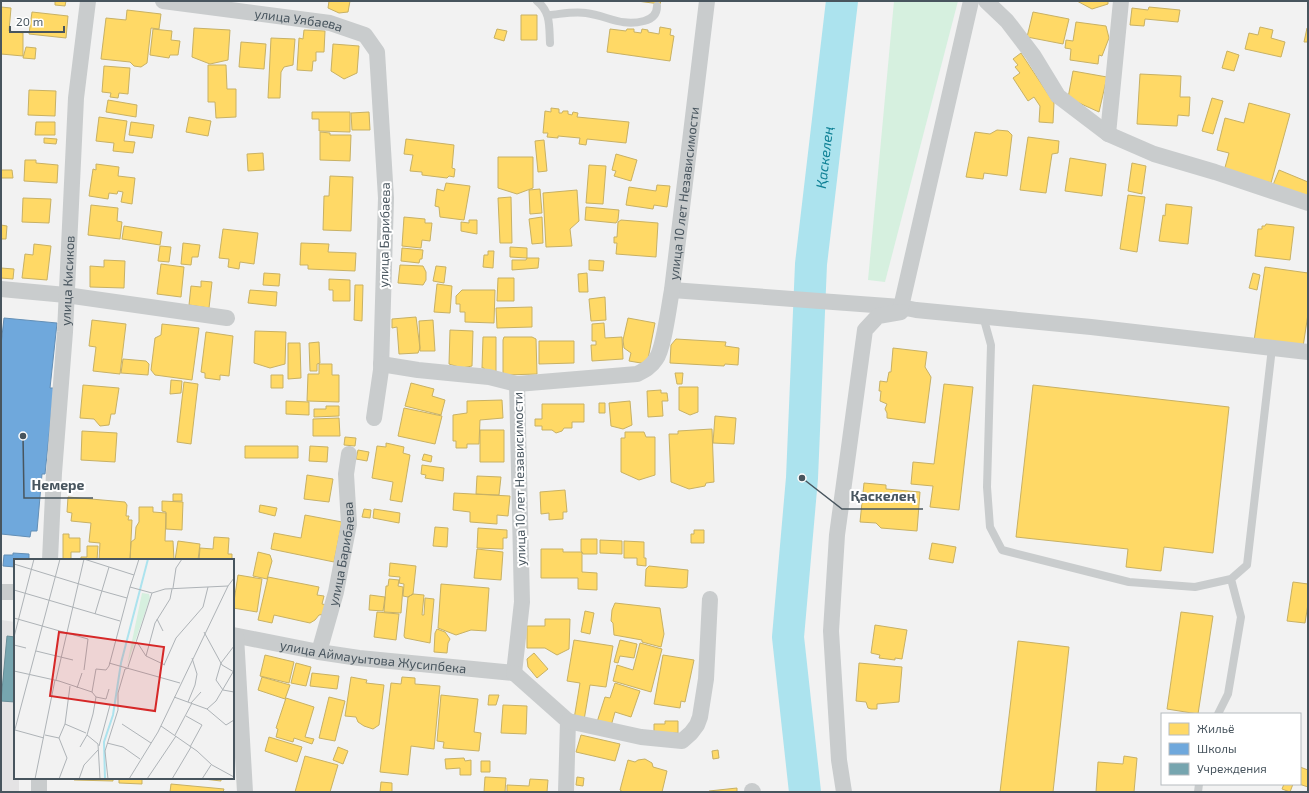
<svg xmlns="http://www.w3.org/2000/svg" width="1309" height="793" viewBox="0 0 1309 793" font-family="'Exo 2',sans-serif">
<rect width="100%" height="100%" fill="#f2f2f2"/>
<path fill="#e4e3e4" d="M1,620L15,622V778H19V792H1Z"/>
<path fill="#d6f0df" d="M894,1H958L885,282L868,280Z"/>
<path fill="#ffd966" stroke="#c8b164" d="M55,1H66L65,6L55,5Z
M329,1H350L348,12L339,13L328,8Z
M637,1H661L660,4Z
M1077,1H1108V4L1092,9Z
M1,7L11,8L9,31L23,33V56L1,54Z
M1149,7L1180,10L1178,22L1145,19L1144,26L1130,25L1132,8L1148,10Z
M127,10L161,14L159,29L151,28L147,63L141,67L134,66L130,62L101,59L106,18L126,20Z
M32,12L68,16L66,38L29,34Z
M1033,12L1069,19L1063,44L1027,37Z
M521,15H537V40H521Z
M1076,22L1106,26L1109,38L1102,56L1099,55L1098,64L1070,60L1071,49L1065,48L1066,40L1073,41Z
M660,27L671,29L670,35L674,36L670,61L607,52L610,29L626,31L627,29H634V32L641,33L642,29L648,30V32L659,34Z
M1260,27L1273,30L1271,38L1285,42L1281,57L1245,49L1249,33L1258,35Z
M194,28L230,30L228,60L210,64L192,57Z
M1307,28H1308V42H1304Z
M153,29L172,31L171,40L180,41L178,55H170L169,58L150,55Z
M497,29L507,31L504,41L494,38Z
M304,30L325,31L324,52H316V61H313L312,71L297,70L299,38L303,39Z
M271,38L295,39L293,65L284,67L281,72L280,98H268Z
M241,42L266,44L264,69L239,67Z
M333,44L359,46L357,73L344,79L331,71Z
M26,47L36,48L35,59L23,58Z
M1227,51L1239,55L1234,71L1222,68Z
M1021,53L1054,103L1053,123L1039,122L1040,106L1034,97L1028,101L1013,78L1020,73L1015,67L1018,65L1013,59Z
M208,65H226L227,89H236V117L216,118L215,102H208Z
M104,66L130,68L128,94L119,93L118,98L110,97L111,93L102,92Z
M1073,71L1107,77L1099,112L1068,98Z
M1140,74L1181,76L1180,97H1190L1189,116L1178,115L1177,126L1137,124Z
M29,90L56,91L55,116L28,115Z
M1212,98L1223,101L1213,134L1202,131Z
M108,100L137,105L136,117L106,112Z
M1249,103L1290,114L1271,183L1224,171L1229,153L1217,150L1225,118L1244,123Z
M551,108L559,109V113H562L563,111H568V114L572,115L573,112L578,113L577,117L629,122L626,143L587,139L586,145L579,144L580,138L558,136V138L547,137L548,133H543L545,111L551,112Z
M312,112H350V132L319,131V119H312Z
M369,112L370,130H352L351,113Z
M99,117L127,121L124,141L135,142L133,153L113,151L114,143L96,141Z
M189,117L211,121L208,136L186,132Z
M36,122H55V135H35Z
M131,122L154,125L152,138L129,135Z
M997,130L1008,131L1012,135L1007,176L984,173L983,179L966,177L975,132L990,134Z
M320,132L330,133V135H351L350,161L320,160Z
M1028,137L1059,141L1058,153L1052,154L1046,193L1020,190Z
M44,138L57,139L56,144L44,143Z
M406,139L454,145L452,168L455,169L454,177L449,176L447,178L422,175V172L410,171L413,155L404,154Z
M544,140L547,171L538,172L535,141Z
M263,153L264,170L248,171L247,154Z
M616,154L637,160L631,181L614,176L616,171L612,170Z
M498,157H533V188L517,194L498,188Z
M1070,158L1106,164L1102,196L1065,191Z
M25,160H36V163L58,165L57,183L24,181Z
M1132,163L1146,166L1142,194L1128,191Z
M96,164L119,167L118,176L135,178L132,204L121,202L123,192L118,191L117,194L109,193L108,199L89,196L93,169L96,170Z
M589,165L606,166L603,204L586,203Z
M1,170H12L13,178H1Z
M1279,170L1308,182V200L1273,185Z
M330,176L353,177L351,231L323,230L324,196H329Z
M446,183L470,186L464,220L440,217L439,207L435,206L437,189L444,191Z
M657,185L670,186L667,207L654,205L653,209L626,205L629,187L656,191Z
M540,189L542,213L530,214L529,190Z
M577,190L579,221L570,229L572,246L546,247L543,193Z
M1128,195L1145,197L1137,252L1120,249Z
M511,197L512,243H500L498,198Z
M23,198L51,199L49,223L22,222Z
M1166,204L1192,207L1188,244L1159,241L1163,215L1165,216Z
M91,205L118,208L117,221L122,222L120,239L88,235Z
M586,207L619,210L618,220L616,223L585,220Z
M404,217L425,219V223H432L430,241L422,240L421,248L402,246Z
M542,217L543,243L532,244L529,219Z
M469,220H477V234L461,231V222L469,223Z
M621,220L658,223L656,257L616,254L617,243H614V237H617L618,222Z
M1266,224L1294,227L1290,260L1255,256L1258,229H1262V226H1265Z
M1,225L7,226L6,239H1Z
M124,226L162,232L160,245L122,239Z
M223,229L258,233L254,264L240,262L239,269L228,267L229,259L219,258Z
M183,243L200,245L198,257H192L191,265L181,264Z
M301,243L329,244L328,252L356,253L355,271L308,269V265H300Z
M34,244L51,246L47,280L22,278L25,254L33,255Z
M160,246L171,247L169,262L158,261Z
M510,247L527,248V258L510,257Z
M402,248L423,250L422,259H420L419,263L401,261Z
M488,251H494L493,268L483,267L484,255H488Z
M527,258H539L538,268L512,270V260H526Z
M104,260L125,261L124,288L90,287V266L104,267Z
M589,260L604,261L603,271L589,270Z
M161,264L184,267L181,297L157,294Z
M400,265L423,266L426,272V280L423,285L398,283Z
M436,266L446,267L444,283L433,281Z
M1265,267L1308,273V314L1303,347L1254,341Z
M1,268L14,269L13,279L1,278Z
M264,273L280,274L279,286L263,285Z
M587,273L588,292H579L578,274Z
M1253,273L1260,275L1257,290L1249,288Z
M498,278H514V301H497Z
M329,279L350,280V301H333V290H329Z
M201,281L212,282L209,308L189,305L191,286L201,287Z
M437,284L452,286L450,313L434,312Z
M355,285H363L362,321L354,320Z
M250,290L277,292L276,306L248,303Z
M462,290H495L494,323L465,322V312H460V304H456V296Z
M605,297L606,320L591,321L589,299Z
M532,307V327L497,328L496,308Z
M416,317L420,348L418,353L399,354L397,327L392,328V319Z
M628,318L655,323L647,364L629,361L631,353L624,348L623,340Z
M92,320L126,324L120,374L93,371L96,347L89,346Z
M433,320L435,351H420L419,321Z
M604,323L605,338L622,337L623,359L592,361L591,345H596V341H592V324Z
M162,324L199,328L192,380L155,375L151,370L155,338L161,335Z
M450,330L473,331L472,366L462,368L449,364Z
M255,331L286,332L285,364L270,368L254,363Z
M206,332L233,336L229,376L220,375V380L205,378V373L201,372Z
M483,337H496V373H484V368H482Z
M504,337H532L536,339L537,374L506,375L503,373V340Z
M676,339L726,342L725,346L739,348L738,365L725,364L724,366L670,363L671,345Z
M539,341H574V363L539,364Z
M319,342L320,363L317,364V371H310L309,343Z
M288,343H300L301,378L288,379Z
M893,348L927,352L925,367L931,377L925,423L887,418V413L885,409L887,404L880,401L881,391H879L880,381L887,382L889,372H891Z
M123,359L146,361L149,364L148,375L121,373Z
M319,364H332V375H339V402L307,401L308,374H319Z
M675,373H683L682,384H677Z
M271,375H283V388H271Z
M171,380L182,381L181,393L170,394Z
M184,382L198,384L191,444L177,442Z
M411,383L434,389L432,396L445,400L441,415L405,406Z
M944,384L973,387L959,510L930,507L933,486L911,484L913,462L934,464Z
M83,385L119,388L115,414H111L109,425L100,426L94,419L80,418Z
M1033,385L1229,407L1213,553L1164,547L1161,571L1126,567L1128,549L1016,537Z
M679,387H698V412L690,415L679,410Z
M661,390V393H667L668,401H662L663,416L648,417L647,391Z
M502,400L503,418L480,420L479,444H467V448H456V441H453V415L467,413V401Z
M286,401L309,402V415L286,414Z
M630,401L632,425L623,429L611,426L609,403Z
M599,403H605V413H599Z
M542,404H584V422H572V428H564L562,431L556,433L552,430H542V426H535V419H542Z
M326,406H339V416L314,417V409H326Z
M404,408L442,416L435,444L398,436Z
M715,416L736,418L734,444L713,443Z
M339,418L340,436H313V419Z
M712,429L714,482L706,483L705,486L689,489L671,482L669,434H678V431Z
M480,430H504V462H480Z
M82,431L117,433L115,462L81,460Z
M625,432H644L646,437H655V475L639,480L621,472V438H625Z
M345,437L356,438L355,446L344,445Z
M386,443L404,447L403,453L410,455L402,502L390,500L393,482L372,478L377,446L386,447Z
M245,446H298V458H245Z
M310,446L328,447L327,462L309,461Z
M358,450L369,452L367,461L356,459Z
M424,454L432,456L431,462L422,460Z
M422,465L444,468L443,481L425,478L426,475L421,474Z
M307,475L333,479L329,502L304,499Z
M477,476L501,477L499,495L476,494Z
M864,483L886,485V489L920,492L917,531L881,528L876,523L860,522Z
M565,490L567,512H563V519L549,520V513L541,514L540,492Z
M454,493L510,496L508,516L497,515V524L470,522V512L453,510Z
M173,494H182V501H173Z
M68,497L125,502L127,505L126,516H129L128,520H132L130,560H99L100,543L89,542L91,523L71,521L72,513L67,512Z
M162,501L183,502L182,530L166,529V512L162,511Z
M260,505L277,508L275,516L259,512Z
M139,507H153V512L166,513L165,541H173L174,560H130L131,542L135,539L136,527L139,522Z
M364,509L371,510L370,518L362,517Z
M374,509L400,513L399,523L373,518Z
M305,515L342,522L334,562L271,549L274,533L301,538Z
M435,527L448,528L447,547L433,546Z
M478,528L507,530V538H503V549L477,548Z
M694,530H704V543H691V534H694Z
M63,534H69V538H80V552H71V560H63Z
M214,537L229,538L228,554H232V560H199L200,548L213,549Z
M581,539H597V554H583L581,551Z
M600,540L622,541V554L600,553Z
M178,541L200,544L198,560H175Z
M624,541L644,542V558H646V566L637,565V558H624Z
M932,543L956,547L953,563L929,559Z
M87,546H98L97,560H81V557H87Z
M477,549L503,552L501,580L474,578Z
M541,549H563V552H582V572L597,573V590L578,589V578H541Z
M258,552L270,555L272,561L267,579L253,576Z
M390,563L416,566L413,594L408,597L403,596L404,584L399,583L400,577L389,576Z
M649,566L688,570L687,587L683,588L645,586L646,569Z
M238,575L262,579L257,612L233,608Z
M268,577L319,587L317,595L324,596L322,604L327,605L325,614L319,615L315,620L310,623L274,615L272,623L258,620Z
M389,579L399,580L398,586L403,587L401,613L384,612L386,586H388Z
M1293,582L1308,584V604L1305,623L1287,621Z
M441,584L489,588L486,631L471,630L456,635L438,628Z
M413,594L424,595L422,615H424L425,598L434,599L430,643L405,638L404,636L408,597Z
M370,595L385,597L383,611L369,610Z
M615,603L660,608L664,634L661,647L642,642V640L614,635L613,623L611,621L612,610Z
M585,611L594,613L590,634L581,632Z
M377,612L399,614L396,640L374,637Z
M1181,612L1213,616L1198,714L1167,709Z
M545,619H570L569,649L557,655L545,648H527V626H545Z
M875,625L907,630L902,659L895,658V660L879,658L880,655L871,653Z
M437,629L445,632L450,639L448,643L447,653L434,652L435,633Z
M574,640L613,646L606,687L590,685L584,720L574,719L580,683L567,681Z
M620,640L637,644L634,658L620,656L618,663L614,662Z
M1018,641L1069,647L1053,792H1000Z
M640,643L662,649L651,692L613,681L617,665L633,670Z
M534,653L548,669L537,678L528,667L527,659Z
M265,655L294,662L289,683L260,676Z
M663,655L694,660L685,702L681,701L680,708L654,704Z
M296,663L311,667L306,686L291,683Z
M859,663L902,667L899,702L877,704V709H871L868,708L866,702L856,701Z
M312,673L339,676L337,689L310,686Z
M262,677L290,685L285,699L258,690Z
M351,677L367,680L366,683L384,685L379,725L373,729L364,726L358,722L356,717L345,716Z
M402,677L415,678V684L440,686L434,749L411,746L408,775L380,772L391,683L401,684Z
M615,683L640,691L631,717L615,712L611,726L597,722L605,697L610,698Z
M441,695L478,699L474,732L481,733L479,751L443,748L444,742L437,741Z
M489,695H499L496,705H488Z
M329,697L345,701L335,741L319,738Z
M286,698L314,707L305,737L314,739L312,744L294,738L293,742L276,737L278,729L276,728Z
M503,705L527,706L526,734L501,733Z
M665,721H678V733H654V724H665Z
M581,735L620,744L615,761L576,752Z
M269,737L302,747L297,762L265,751Z
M338,747L348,751L343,764L333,760Z
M718,750L719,758L713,759L712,751Z
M305,756L338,765L330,792H295Z
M1124,756L1137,758L1134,792H1096L1098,762L1123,764Z
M464,758L465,761L471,760V775H460V768L446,769L445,759Z
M645,759L652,763L653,767L667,771L662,792H623L620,790L628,760L635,762L638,760Z
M481,761H490V772H481Z
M1300,767L1308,770V787L1299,784Z
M485,777L506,778L505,792H484Z
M577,777L584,778L583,786L576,785Z
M75,778H113V781L74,780Z
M119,778H142V784L119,783Z
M195,778H221V781Z
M530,779L548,780L547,792H507V785L529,786Z
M381,782L392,783V792H380Z
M171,784L224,789L223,792H170Z
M1284,784H1293L1290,792L1282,789Z
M737,788V792H709V791Z"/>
<path fill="#6fa8dc" stroke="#638fb6" d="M4,318L57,323L50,388H54L45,474H42L37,531H31L30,537L1,534V345Z
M13,553L29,554V560H15V567L3,566L4,555H13Z"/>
<path fill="#76a5af" stroke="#688d97" d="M7,636L15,637V702L1,701Z"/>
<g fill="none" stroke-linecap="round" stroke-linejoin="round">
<path stroke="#ace3ee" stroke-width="32" id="s1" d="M805,792L788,637L802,478L811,264L842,1"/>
<path stroke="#c9cccd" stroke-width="8" d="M537,1C551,12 549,26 550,43
M549,15C561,14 574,11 586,13C608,16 621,27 644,21C652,19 657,14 657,6
M983,316L991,345L987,487L990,527L1002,550L1129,582L1195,587L1231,579L1247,565L1272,348
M1218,714L1228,694L1241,617L1231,579
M1198,792L1199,784"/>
<g stroke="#c9cccd" stroke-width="16">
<path id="s2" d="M163,1L330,23L365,35L377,52L386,198L381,370L374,418"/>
<path d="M986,1L1007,21L1033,55L1058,96L1108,134L1154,154L1215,172L1308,203"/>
<path d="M1108,134L1121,1"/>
<path d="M1,289L66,295L227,318"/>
<path d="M672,290L901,307L916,310L1091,327L1308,352"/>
<path d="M901,307L971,1"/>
<path d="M381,364L418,370L489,377L517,384"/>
<path id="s3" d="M50,560L54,473L65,332L76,98L88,1"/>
<path d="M1,592H15"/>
<path id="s4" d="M233,635L319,652L359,658L514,673"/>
<path d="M236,636L245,792"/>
<path id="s5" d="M319,652L336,592L349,524L346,474L349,454"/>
<path id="s6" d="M514,673L522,602L517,384L637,374C645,370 651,367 656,359C664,348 669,305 672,290L707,1"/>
<path d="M514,673L568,721L566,792"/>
<path d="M568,721L641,737L682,741L691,733L697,725L700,717L706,679L710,599"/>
<path d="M752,791L753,792"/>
<path d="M39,792V778"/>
<path d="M844,792L839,760L831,631L837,535L865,330L878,316L901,312"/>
</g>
</g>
<g text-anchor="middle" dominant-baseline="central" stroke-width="4" stroke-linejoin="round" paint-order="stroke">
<g font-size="13" fill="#48555e" stroke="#fff">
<text stroke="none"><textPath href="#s2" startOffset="137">улица Уябаева</textPath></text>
<text stroke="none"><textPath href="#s6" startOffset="603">улица 10 лет Независимости</textPath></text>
<text transform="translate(384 235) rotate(-89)">улица Барибаева</text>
<text stroke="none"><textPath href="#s3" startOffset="280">улица Кисиков</textPath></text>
<text transform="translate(519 479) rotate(-91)">улица 10 лет Независимости</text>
<text stroke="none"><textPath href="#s5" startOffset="101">улица Барибаева</textPath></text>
<text stroke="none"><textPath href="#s4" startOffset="142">улица Аймауытова Жусипбека</textPath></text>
</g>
<g font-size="14" font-style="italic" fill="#0e8095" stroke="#fff">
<text stroke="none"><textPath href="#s1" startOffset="637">Қаскелең</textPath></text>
</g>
</g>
<g transform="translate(14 559)">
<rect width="220" height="220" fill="#f2f2f2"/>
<path d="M128,34L135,35L136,39L113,106Z" fill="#d6f0df"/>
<path fill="none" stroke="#ace3ee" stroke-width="2" d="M91,220L90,183L99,156L107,104L134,0"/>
<path fill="none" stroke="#aeb3b7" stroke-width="1" d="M70,0L120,16L116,28L138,34L151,30L214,27L220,19M0,5L88,32M120,16L125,0M159,29L162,9L168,0M0,31L106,62M88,32L113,39M81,55L95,8M0,59L74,80L70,111M143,60L149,72M190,73L208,106L220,113M0,78L20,0M123,83L132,97L151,106M0,86L12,89M220,87L207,104L202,121L209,131L220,133M22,92L59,101M132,97L141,64L156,40L158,30M95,104L166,124M150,106L162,79L189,48L194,28M114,108L138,34M0,112L45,122L78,133M42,121L70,0M63,129L68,114M78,133L82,110L92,111L95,107L116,28M82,138L92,140L95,130M160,138L193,150L212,166L220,161M174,143L181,126L183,115L178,99M177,144L187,133M193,150L202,142L219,113M172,157L188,166L176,188M51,165L72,174M108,165L137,184M147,167L183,192L198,206L220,218M1,171L30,179M0,174L46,0M31,176L45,179M73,176L84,185L86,220M161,176L178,144M93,184L109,188L126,200M85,187L96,146M66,188L73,176L79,155L82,138L78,133M21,220L41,121M45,220L53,199L45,179L51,165L56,127M65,220L70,206L84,191M94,220L91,192L104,151V134L111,110L115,109M115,220L144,173L214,27M133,220L162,177M158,220L177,188M188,220L197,206"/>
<path fill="#d62828" fill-opacity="0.15" stroke="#d62828" stroke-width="2" d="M45,73L150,88L141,152L36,137Z"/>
<rect width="220" height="220" fill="none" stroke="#48555e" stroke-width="2"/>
</g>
<path fill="none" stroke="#48555e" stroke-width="1.5" d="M23 436L24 498H93M802 478L842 509H923"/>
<g fill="#48555e" stroke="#fff" stroke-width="1.5">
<circle cx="23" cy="436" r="4"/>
<circle cx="802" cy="478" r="4"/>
</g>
<g font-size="14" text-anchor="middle" font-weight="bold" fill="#48555e" stroke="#fff" stroke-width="4" stroke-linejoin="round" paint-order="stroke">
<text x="58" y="490">Немере</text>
<text x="883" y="501">Қаскелең</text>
</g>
<rect width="1309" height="793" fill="none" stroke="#48555e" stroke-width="4"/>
<rect x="1161" y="713" width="140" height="72" fill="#ffffff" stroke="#b6bbbf"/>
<rect x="1169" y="723" width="20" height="12" fill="#ffd966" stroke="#b6bbbf"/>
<text x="1197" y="733" font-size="12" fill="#48555e">Жильё</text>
<rect x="1169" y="743" width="20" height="12" fill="#6fa8dc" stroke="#b6bbbf"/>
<text x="1197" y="753" font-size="12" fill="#48555e">Школы</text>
<rect x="1169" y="763" width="20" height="12" fill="#76a5af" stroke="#b6bbbf"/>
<text x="1197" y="773" font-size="12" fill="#48555e">Учреждения</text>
<path d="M10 26v6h54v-6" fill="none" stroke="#48555e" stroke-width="2"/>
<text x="16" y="26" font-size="12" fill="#48555e" stroke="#ffffff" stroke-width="3" paint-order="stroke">20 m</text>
</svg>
